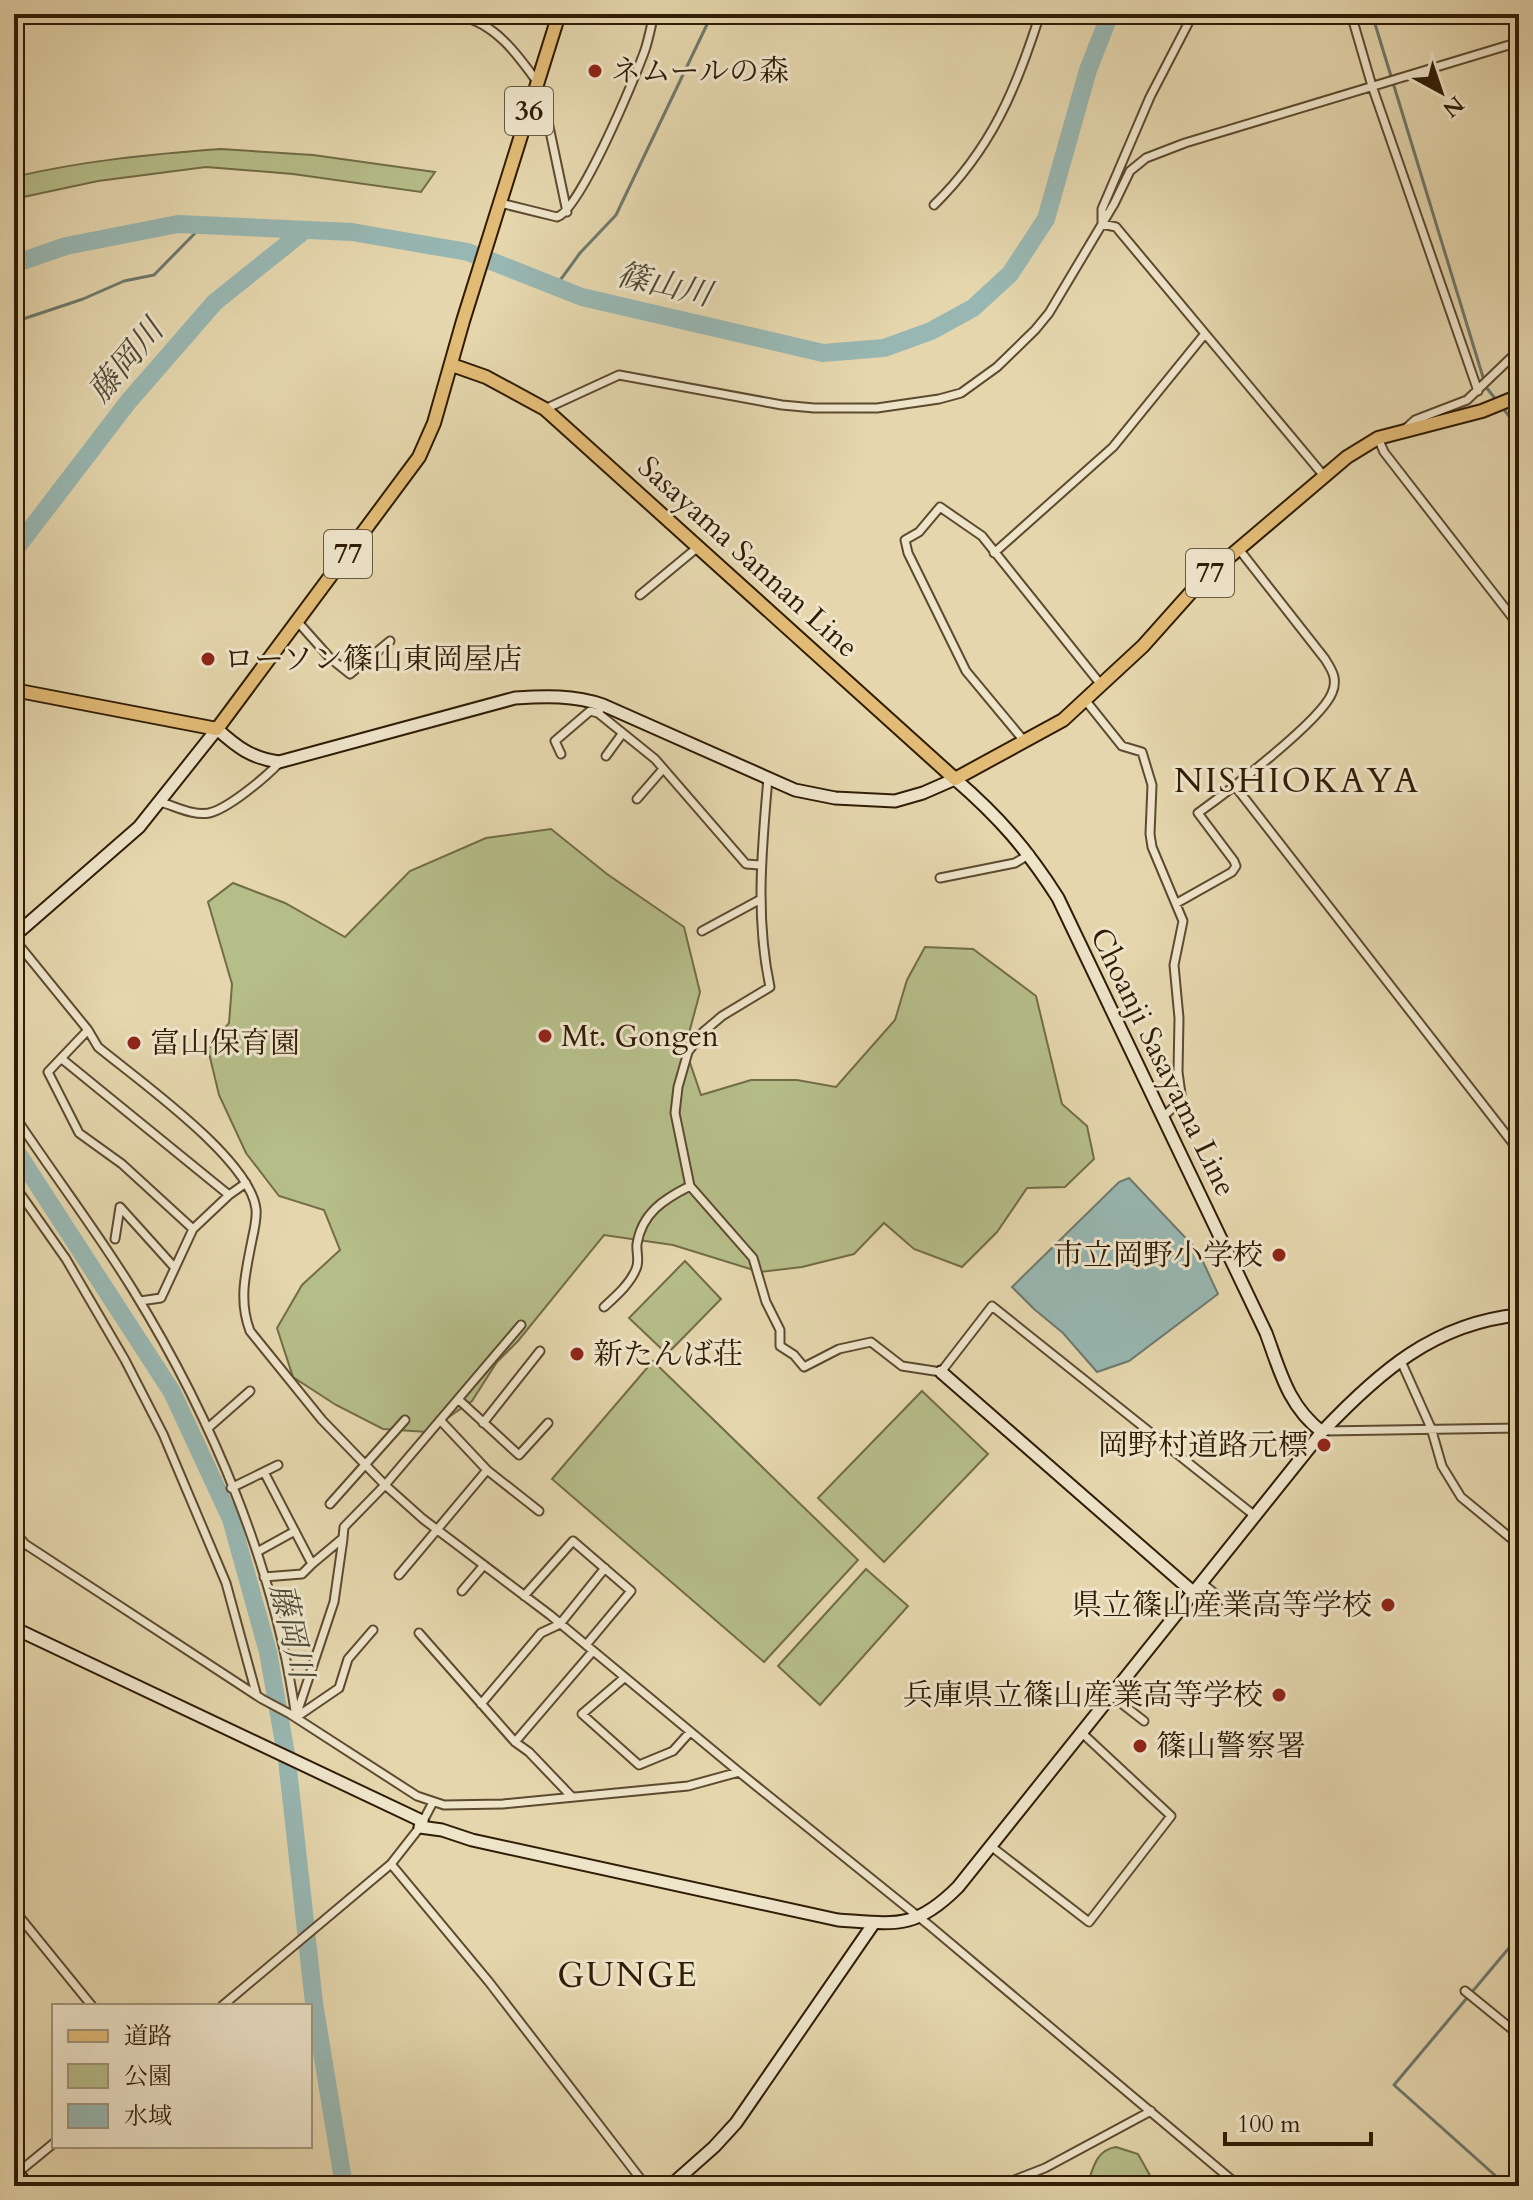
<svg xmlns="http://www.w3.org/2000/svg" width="1533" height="2200" viewBox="0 0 1533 2200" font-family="Cardo,'Noto Serif JP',serif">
<rect width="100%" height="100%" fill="#e5d6ad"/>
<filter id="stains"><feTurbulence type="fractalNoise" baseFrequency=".0025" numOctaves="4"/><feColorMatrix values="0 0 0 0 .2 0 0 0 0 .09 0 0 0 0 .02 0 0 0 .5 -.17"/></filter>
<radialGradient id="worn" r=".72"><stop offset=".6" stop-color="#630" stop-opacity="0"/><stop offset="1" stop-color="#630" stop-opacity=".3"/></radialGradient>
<path fill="#b5bd89" stroke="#726c47" stroke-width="2" d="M221,149L313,155L435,172L421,192L293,174L206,167L98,181L14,199V177C82,161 151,154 221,149Z
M551,829L607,874L684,927L700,992L685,1048L701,1095L751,1080H797L836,1087L895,1020L907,980L925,947L973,949L1036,996L1062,1104L1087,1126L1094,1159L1065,1187L1027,1188L997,1232L962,1267L914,1249L884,1223L854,1254L802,1267L760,1272L673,1245L604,1235L518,1341L497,1362L472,1401L427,1432L383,1429L336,1405L293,1377L277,1328L302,1285L340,1250L324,1210L279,1196L246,1153L219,1095L208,1049L229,1023L232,984L208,902L233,883L285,903L345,937L410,871L486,838Z
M685,1261L721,1299L667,1354L629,1318Z
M653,1361L858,1560L764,1662L552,1479Z
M922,1391L988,1454L884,1562L818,1498Z
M866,1569L908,1606L820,1705L778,1666Z
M1116,2147L1138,2154L1156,2186H1087C1093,2168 1096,2150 1116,2147Z"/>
<path fill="#98b7b2" stroke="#6e796d" stroke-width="2" d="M1129,1178L1198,1251L1218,1294L1129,1361L1097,1372L1063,1333L1034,1309L1012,1287L1119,1182Z"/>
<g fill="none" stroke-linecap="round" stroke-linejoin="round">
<path stroke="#6e796d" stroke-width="3" d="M1372,14L1486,387L1497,401
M556,286L580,253L616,215L712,14
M14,322L83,299L124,281L154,275L203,225
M1502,407L1519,429
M1507,2186L1394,2085L1519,1936"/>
<path stroke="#98b7b2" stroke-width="18" d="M14,264L66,246L178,224L352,232L468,252L582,297L823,353L884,348L931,331L973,308L1010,274L1046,219L1088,70L1110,14
M14,551L128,402L215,302L305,230
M14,1148L172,1392L231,1519L268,1652L287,1760L314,2003L344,2186"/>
<g stroke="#5d4a2f" stroke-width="11">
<path id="street" d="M427,14V18C438,17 450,14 460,16C495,23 518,55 538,83
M1351,14L1372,86L1478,391
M533,97L547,117L567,212
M500,203L557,217C580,210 635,78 645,50C649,38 651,26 654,14
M934,205C991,149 1016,90 1040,14
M1102,222V209L1150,97L1193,14
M1102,224L1116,227L1324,476
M545,409L619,375L782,405L814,408H877L939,399L961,393L997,367L1035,330L1049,313L1114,204L1130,171L1146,158L1185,143L1519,42
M1405,429L1415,420L1467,400L1519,350
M1378,438L1384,452L1519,626
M994,553L1113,447L1204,335
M640,595L698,547
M297,621L330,658L350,674L390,641
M1086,701L1122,746L1142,752L1152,785L1150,834L1152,847L1183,921L1174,965L1179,1018L1178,1072L1181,1094L1176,1105L1164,1116
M603,705L598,713L655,759L746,864L760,865
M1025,742L966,671L908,553L905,540L919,532L940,507L982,536L1102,686
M561,754L555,741L590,711L598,713
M606,756L622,734
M768,778C762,847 755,918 770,987L722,1016L702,1033L688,1052L678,1087L675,1113L690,1186L753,1258L766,1302L780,1330V1346L794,1355L804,1367L839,1349L871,1342L902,1366L941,1372L992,1306L1255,1516
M1235,786L1519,1151
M637,799L663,769
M160,802C175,806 193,816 209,813C228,809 266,777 280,762
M940,878L1015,863L1030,854
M1177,903L1232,872L1236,866L1234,861L1198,813C1226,793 1321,721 1332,693C1338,679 1332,670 1325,659L1238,548
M702,931L761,899
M14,939L88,1030L98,1047C138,1080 250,1159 256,1209C257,1218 254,1231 252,1240C246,1271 238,1300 250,1331L322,1420L385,1485L423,1519L550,1615L739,1772L930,1926L1239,2186
M88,1030L48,1072L79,1133L122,1164L193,1229L161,1298L140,1301
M62,1059L229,1195
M14,1115C53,1174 96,1230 133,1290C212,1418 276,1569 296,1718
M14,1185L66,1259L125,1360L163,1434L226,1583L256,1693
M193,1229L229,1195L246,1183
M115,1239L120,1207L175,1268
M604,1307C616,1296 630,1284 636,1269C640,1261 636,1252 637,1244C642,1213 664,1199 690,1186
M1400,1359L1431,1428L1442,1466L1461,1497L1519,1545
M458,1399L519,1455L548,1423
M483,1423L540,1351
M208,1428L250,1391
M1324,1431L1519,1428
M487,1470L539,1511
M231,1488L278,1465
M330,1504L405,1420
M14,1531L25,1544L262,1699L290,1714L417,1796L444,1805L503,1804L688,1786L739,1772
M257,1552L295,1531
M14,1554L25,1544
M312,1564L343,1538L344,1527L385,1485L521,1325
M399,1575L487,1470L440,1420
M264,1577L302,1574L312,1564L264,1472
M1203,1584L1237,1611
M462,1591L484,1565
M524,1596L573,1541L631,1591L586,1645
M419,1633L515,1742L529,1752L572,1797
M624,1678L582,1714L639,1765L673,1751L690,1732
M1112,1696L1144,1721
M481,1704L541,1633L560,1624L605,1568
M296,1716L334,1602L343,1539
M298,1716L339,1688L348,1659L373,1630
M515,1742L593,1651
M992,1847L1089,1922L1171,1816L1082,1733
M391,1864L489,1982L646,2186
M14,1910L92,2006
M1465,1991L1519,2035
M222,2006L391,1864L420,1827L433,1802
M15,2175L54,2143
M999,2186L1045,2168L1151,2111"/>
</g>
<g stroke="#301c05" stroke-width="15">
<path id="secondary" d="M14,936L139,827L217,729C237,747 251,758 279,762L515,698C545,696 574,695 603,705L795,790L835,798L895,801L923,793L955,779C999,817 1026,848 1058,898L1266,1333C1280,1371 1288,1406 1322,1432
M941,1372L1194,1593
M14,1628L422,1821
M420,1827L442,1830L472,1840L838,1920C896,1924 915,1930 958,1887L1322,1432C1378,1373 1434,1323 1519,1315
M14,2169L28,2186
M670,2186L714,2147L736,2123L874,1923"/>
</g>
<g stroke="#301c05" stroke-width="16">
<path id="primary" d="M452,365L486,377L545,409L955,779L1063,720L1143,646L1201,581L1347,457L1378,438L1482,411L1519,396
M14,690L217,729L419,457L434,423L463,321L559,14"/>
</g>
<use href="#street" stroke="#eee4ca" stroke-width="7"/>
<use href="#secondary" stroke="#eee4ca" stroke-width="11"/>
<use href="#primary" stroke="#e2bb76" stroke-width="12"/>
</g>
<g fill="#8f2418" stroke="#eee4ca" stroke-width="3">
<circle cx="595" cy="71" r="8"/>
<circle cx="208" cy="659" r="8"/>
<circle cx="545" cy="1036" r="8"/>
<circle cx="134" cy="1043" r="8"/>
<circle cx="1279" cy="1255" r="8"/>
<circle cx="577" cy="1354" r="8"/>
<circle cx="1324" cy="1445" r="8"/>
<circle cx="1388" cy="1605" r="8"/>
<circle cx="1279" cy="1695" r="8"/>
<circle cx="1140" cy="1746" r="8"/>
</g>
<g text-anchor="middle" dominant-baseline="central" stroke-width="6" stroke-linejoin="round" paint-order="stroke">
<g fill="#eee4ca" stroke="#695840" stroke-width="2">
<rect x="505" y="87" width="48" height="48" rx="6"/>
<rect x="324" y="530" width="48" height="48" rx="6"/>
<rect x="1186" y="549" width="48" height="48" rx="6"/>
</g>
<g font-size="28" font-weight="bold" fill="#301c05">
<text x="529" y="111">36</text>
<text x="348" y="554">77</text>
<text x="1210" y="573">77</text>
</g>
<g font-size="30" fill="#301c05" stroke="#eee4ca" text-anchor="start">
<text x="611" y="71">ネムールの森</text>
<text x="224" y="659">ローソン篠山東岡屋店</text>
<text x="561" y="1036">Mt. Gongen</text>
<text x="150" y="1043">富山保育園</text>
<text x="1263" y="1255" text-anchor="end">市立岡野小学校</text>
<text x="593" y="1354">新たんば荘</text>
<text x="1308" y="1445" text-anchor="end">岡野村道路元標</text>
<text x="1372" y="1605" text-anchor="end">県立篠山産業高等学校</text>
<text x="1263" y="1695" text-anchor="end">兵庫県立篠山産業高等学校</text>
<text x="1156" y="1746">篠山警察署</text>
</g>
<g font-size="30" fill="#301c05" stroke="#eee4ca">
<text transform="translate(748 557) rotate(42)">Sasayama Sannan Line</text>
<text transform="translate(1163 1062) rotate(64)">Choanji Sasayama Line</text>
</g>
<g font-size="32" font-style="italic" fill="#4f4a39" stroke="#eee4ca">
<text transform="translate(664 285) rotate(13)">篠山川</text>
<text transform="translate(126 361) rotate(-50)">藤岡川</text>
<text transform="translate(291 1631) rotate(77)">藤岡川</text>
</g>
<g font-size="34" letter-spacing="2" fill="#301c05" stroke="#eee4ca">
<text x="1297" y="781">NISHIOKAYA</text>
<text x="628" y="1975">GUNGE</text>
</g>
</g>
<rect width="1533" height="2200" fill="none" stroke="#e5d6ad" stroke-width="48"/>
<rect x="16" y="16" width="1501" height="2168" fill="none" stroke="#301c05" stroke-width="4"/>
<rect x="24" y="24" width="1485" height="2152" fill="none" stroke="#301c05" stroke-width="2"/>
<rect x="52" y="2004" width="260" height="144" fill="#eee4ca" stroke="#a2947b" stroke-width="2"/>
<rect x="68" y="2030" width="40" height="12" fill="#e2bb76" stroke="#a2947b" stroke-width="2"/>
<text x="124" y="2044" font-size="24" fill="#301c05">道路</text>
<rect x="68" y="2064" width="40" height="24" fill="#b5bd89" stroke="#a2947b" stroke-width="2"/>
<text x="124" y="2084" font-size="24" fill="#301c05">公園</text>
<rect x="68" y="2104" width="40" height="24" fill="#98b7b2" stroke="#a2947b" stroke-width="2"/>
<text x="124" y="2124" font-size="24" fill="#301c05">水域</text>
<g transform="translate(1441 92) rotate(140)" stroke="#eee4ca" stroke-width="6" paint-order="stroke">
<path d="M0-6L14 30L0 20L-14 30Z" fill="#301c05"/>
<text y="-12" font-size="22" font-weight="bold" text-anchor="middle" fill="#301c05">N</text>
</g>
<path d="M1225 2132v12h146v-12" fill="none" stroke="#301c05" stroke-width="4"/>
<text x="1237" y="2132" font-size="24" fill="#301c05" stroke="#eee4ca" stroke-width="6" paint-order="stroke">100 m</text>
<rect width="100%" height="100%" filter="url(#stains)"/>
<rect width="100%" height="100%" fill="url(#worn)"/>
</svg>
